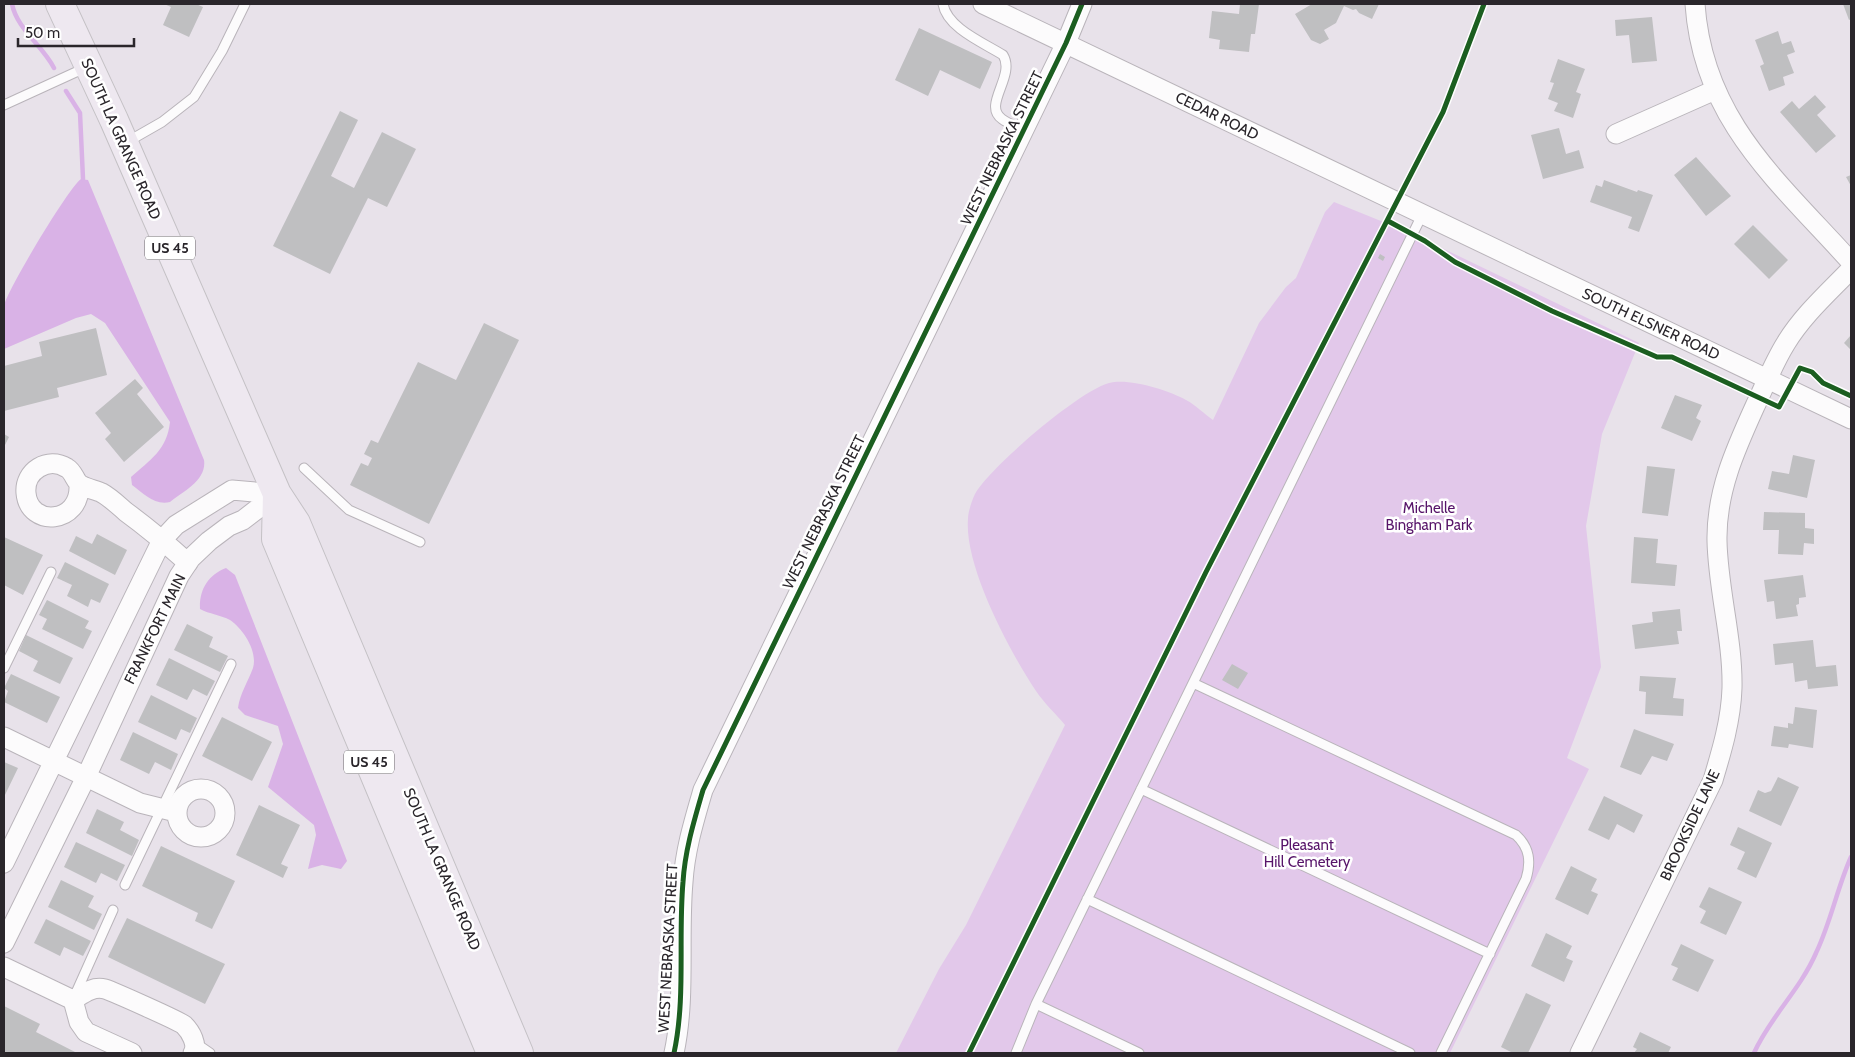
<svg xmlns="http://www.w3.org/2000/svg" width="1855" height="1057" viewBox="0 0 1855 1057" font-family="Cabin,sans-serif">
<rect width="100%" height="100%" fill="#e8e2ea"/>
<path fill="#e2c8ea" d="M1334,202L1413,234L1639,343L1602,434L1586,526L1601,667L1567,758L1589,769L1450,1053H896L939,969L966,925L1065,725C1056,714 1044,703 1036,691C1010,652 964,566 968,519C968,512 972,500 975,494C990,467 1079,391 1109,383C1129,378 1168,390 1186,400C1196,405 1204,414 1213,420L1259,323L1286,287L1296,278L1325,212Z"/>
<path fill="#d9b2e6" d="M81,179L88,180L204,460C207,480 184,491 170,502C155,506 143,493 132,485L131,477C150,460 167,450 170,422L105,323L91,314L76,318L4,349C4,335 2,320 4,306C6,292 69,187 81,179Z
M226,568L235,575L342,848L347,861L341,869L322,865L308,869L316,835L314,825L268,787L283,744L278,726L245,715L238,708C240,693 248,682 253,668C258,651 243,629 230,620C221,615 209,614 200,609C199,590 208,575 226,568Z"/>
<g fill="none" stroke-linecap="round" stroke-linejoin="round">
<path stroke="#d9b2e6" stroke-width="4.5" d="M12,4C17,29 42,45 54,68
M66,91L80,113L83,179
M1754,1053C1770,1017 1800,990 1816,953C1831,922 1837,888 1851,857"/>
</g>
<path fill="#bfbfc1" d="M164,4H196L203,7L189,37L163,25L171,7Z
M1240,4H1259L1255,34H1251L1249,52L1219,49L1220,40L1209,38L1212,11L1239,14Z
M1312,4H1379L1372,19L1359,13L1356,9L1353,10L1344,6L1336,23L1324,30L1329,39L1320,44L1311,40L1295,14Z
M1843,4H1851V19L1849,20Z
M1652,17L1657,61L1632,63L1629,35L1616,36L1615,20Z
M919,28L992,62L980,89L940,70L928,96L895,80Z
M1778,31L1782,44L1791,41L1795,52L1787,55L1794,73L1783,77L1785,85L1769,91L1760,66L1764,64L1755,40Z
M1558,59L1585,69L1576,92L1581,94L1573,118L1554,111L1558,103L1548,99L1554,83L1550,82Z
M1815,95L1826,107L1817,115L1836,136L1816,153L1780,112L1792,101L1799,109Z
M340,111L358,120L331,176L354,188L382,132L416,149L387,207L368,198L330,274L273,246Z
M1559,128L1566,154L1579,150L1584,168L1543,179L1531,135Z
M1696,157L1731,196L1706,216L1674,175Z
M1851,175V186L1846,177Z
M1604,180L1637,192L1638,190L1653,195L1639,232L1628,228L1632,217L1590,202L1596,185L1602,187Z
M1753,225L1788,260L1769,279L1734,244Z
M1380,254L1385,257L1383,261L1378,258Z
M484,323L519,340L429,524L350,485L361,463L368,466L372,458L364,454L371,440L378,443L418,362L456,380Z
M96,328L107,375L57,388L59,397L4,411V366L42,356L39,342Z
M1851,335V350L1844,343Z
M135,379L143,388L137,394L164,427L124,462L105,439L111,433L95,413Z
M1675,395L1702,405L1696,418L1701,421L1692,441L1661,428Z
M4,434L9,437L4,447Z
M1793,455L1815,460L1807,498L1768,489L1772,471L1789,474Z
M1647,466L1675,469L1668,516L1642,513Z
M1764,512L1805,513V528L1814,529V544L1804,543L1803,555L1778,554L1779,530H1763Z
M97,534L127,550L115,575L69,551L76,536L92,544Z
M4,537L43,555L23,595L4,585Z
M1634,537L1658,539L1656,563L1677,565L1675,586L1631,583Z
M65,562L109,584L100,603L91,599L88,607L67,596L72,585L57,578Z
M1803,575L1806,597L1799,598V604L1796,605L1798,616L1776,619L1774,601L1767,602L1764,580Z
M47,600L89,621L85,628L92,631L83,649L42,629L47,619L39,615Z
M1680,609L1682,631H1677L1679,644L1635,649L1632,625L1653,622L1652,612Z
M187,624L213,637L209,647L228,656L220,672L174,650Z
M26,635L73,658L60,684L33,671L38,661L19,651Z
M1813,640L1816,667L1836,665L1838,686L1808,689L1807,680L1795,682L1793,663L1775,665L1773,644Z
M169,658L215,681L207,696L193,689L187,700L156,685Z
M1232,664L1248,673L1238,689L1222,680Z
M11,674L60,697L47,723L4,702L8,691L4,688Z
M1640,676L1676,678L1673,698L1684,699L1683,716L1645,714L1646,692L1639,691Z
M151,695L197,718L190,733L181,729L176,740L138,722Z
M1795,707L1817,710L1813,748L1789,744L1788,748L1771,746L1774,726L1788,728V723L1793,724Z
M222,717L272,742L252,781L202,756Z
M1634,729L1674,744L1667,761L1652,756L1641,775L1620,767Z
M133,732L178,754L171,770L155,762L149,774L120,760Z
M4,762L18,768L4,797Z
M1778,777L1799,787L1781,826L1749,811L1758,790L1765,793L1771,791Z
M1604,796L1643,815L1634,833L1617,824L1609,840L1588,830Z
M259,805L300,825L281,864L288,867L283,878L236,855Z
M97,809L124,822L120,830L139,840L132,856L86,833Z
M1738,827L1772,843L1756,878L1737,869L1745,852L1730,845Z
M76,842L125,865L117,881L101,873L96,883L64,867Z
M161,846L235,881L212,929L195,921L198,913L142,886Z
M1571,866L1597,879L1591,891L1598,894L1588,915L1555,899Z
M61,880L94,896L88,907L102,914L94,930L48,907Z
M1709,887L1742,902L1726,935L1700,923L1706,911L1699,907Z
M127,918L225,964L205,1004L108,957Z
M46,919L91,941L83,956L64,947L60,956L34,943Z
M1546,933L1572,946L1566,958L1573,961L1564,982L1531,966Z
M1681,944L1714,960L1698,992L1672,980L1678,968L1671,965Z
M1526,993L1551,1005L1528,1053H1513L1501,1047Z
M4,1006L40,1024L36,1032L77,1053H4Z
M1640,1032L1671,1047L1668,1053H1634L1637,1049L1633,1047Z"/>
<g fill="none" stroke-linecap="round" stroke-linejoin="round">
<g stroke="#b9b4ba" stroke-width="11">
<path id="service" d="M943,4C947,28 984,43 1003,55C1016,76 982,105 1002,119C1008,124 1017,126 1024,130
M4,105L87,67
M127,142L162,122L194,97L222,51L245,4
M304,468L349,510L420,542
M4,668L51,572
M1193,683L1516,835C1530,848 1531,862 1526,879L1441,1053
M1141,789L1490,954
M125,885L231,664
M1087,899L1410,1053
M75,995L113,910
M1036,1004L1139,1053
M194,1042L210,1053
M1016,1053L1036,1004L1422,215"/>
</g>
<g stroke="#b9b4ba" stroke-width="21">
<path id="minor" d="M983,4L1851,419
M1695,4C1703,120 1778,181 1851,262
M1616,134L1715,90
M79,485C81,524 29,528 26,493C24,471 48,456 67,468C74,472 75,482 81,485C88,489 96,490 102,493C111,498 119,506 126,512C148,528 168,545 188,563
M4,737L140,803L176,812
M177 813a24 24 0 1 1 48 0a24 24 0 1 1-48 0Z
M4,863L162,540L176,525L232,490L277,494
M4,943L86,777L179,576L191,558L209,541L229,526L243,520L277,494
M4,967L73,1000L79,1022L86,1032L132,1053
M73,1000C83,994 92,986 105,989C114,992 179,1021 184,1025C191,1032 198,1045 193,1053
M674,1053C686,997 678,939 683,882C685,850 694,821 703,790L1066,43L1082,4
M1580,1053L1713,780C1722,750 1731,720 1732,688C1733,639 1718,590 1717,541C1716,491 1736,448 1756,404C1766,383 1774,362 1786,343C1803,315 1829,292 1851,269"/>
</g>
<g stroke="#c4c1c5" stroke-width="30">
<path id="primary" d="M60,4L114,120L277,494L296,523L519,1053
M277,494L276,539L491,1053"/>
</g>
<use href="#service" stroke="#fcfbfc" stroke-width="9"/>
<use href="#minor" stroke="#fcfbfc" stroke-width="19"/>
<use href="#primary" stroke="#eee8f0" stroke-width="28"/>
<g stroke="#fff" stroke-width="8">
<path id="cycleway" d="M1388,221L1425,241L1455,262L1552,311L1657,357H1672L1779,407L1800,368L1812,372L1823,383L1851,396
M674,1053C686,997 678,939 683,882C685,850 694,821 703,790L1066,43L1082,4
M969,1053L1206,572L1443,112L1484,4"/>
</g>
<use href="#cycleway" stroke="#1b5e20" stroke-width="5"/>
</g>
<g text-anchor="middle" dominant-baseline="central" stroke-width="5" stroke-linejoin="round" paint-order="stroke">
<g fill="#fff" stroke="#6a676b" stroke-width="1">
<rect x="145" y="236.5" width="50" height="23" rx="4"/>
<rect x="344" y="750.5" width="50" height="23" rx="4"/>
</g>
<g font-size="14" font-weight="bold" fill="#2a262b">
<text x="170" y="248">US 45</text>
<text x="369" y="762">US 45</text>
</g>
<g font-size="15" fill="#2a262b" stroke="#fff">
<text transform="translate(1217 116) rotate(26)">CEDAR ROAD</text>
<text transform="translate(121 139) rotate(66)">SOUTH LA GRANGE ROAD</text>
<text transform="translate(1002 148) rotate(-64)">WEST NEBRASKA STREET</text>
<text transform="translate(1651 324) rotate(25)">SOUTH ELSNER ROAD</text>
<text transform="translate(824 512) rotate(-64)">WEST NEBRASKA STREET</text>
<text transform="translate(155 629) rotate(-64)">FRANKFORT MAIN</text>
<text transform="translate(1690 825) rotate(-65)">BROOKSIDE LANE</text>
<text transform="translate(442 869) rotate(67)">SOUTH LA GRANGE ROAD</text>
<text transform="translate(668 948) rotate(-87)">WEST NEBRASKA STREET</text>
</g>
<g font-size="15" fill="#571469" stroke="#fff">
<text x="1429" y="508">Michelle<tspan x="1429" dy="17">Bingham Park</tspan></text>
<text x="1307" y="845">Pleasant<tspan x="1307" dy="17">Hill Cemetery</tspan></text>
</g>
</g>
<rect width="1855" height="1057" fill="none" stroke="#2a262b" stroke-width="10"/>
<path d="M18 38v8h116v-8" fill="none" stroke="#2a262b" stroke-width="2.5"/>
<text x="25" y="38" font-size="15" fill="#2a262b" stroke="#ffffff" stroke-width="4" paint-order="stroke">50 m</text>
</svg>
